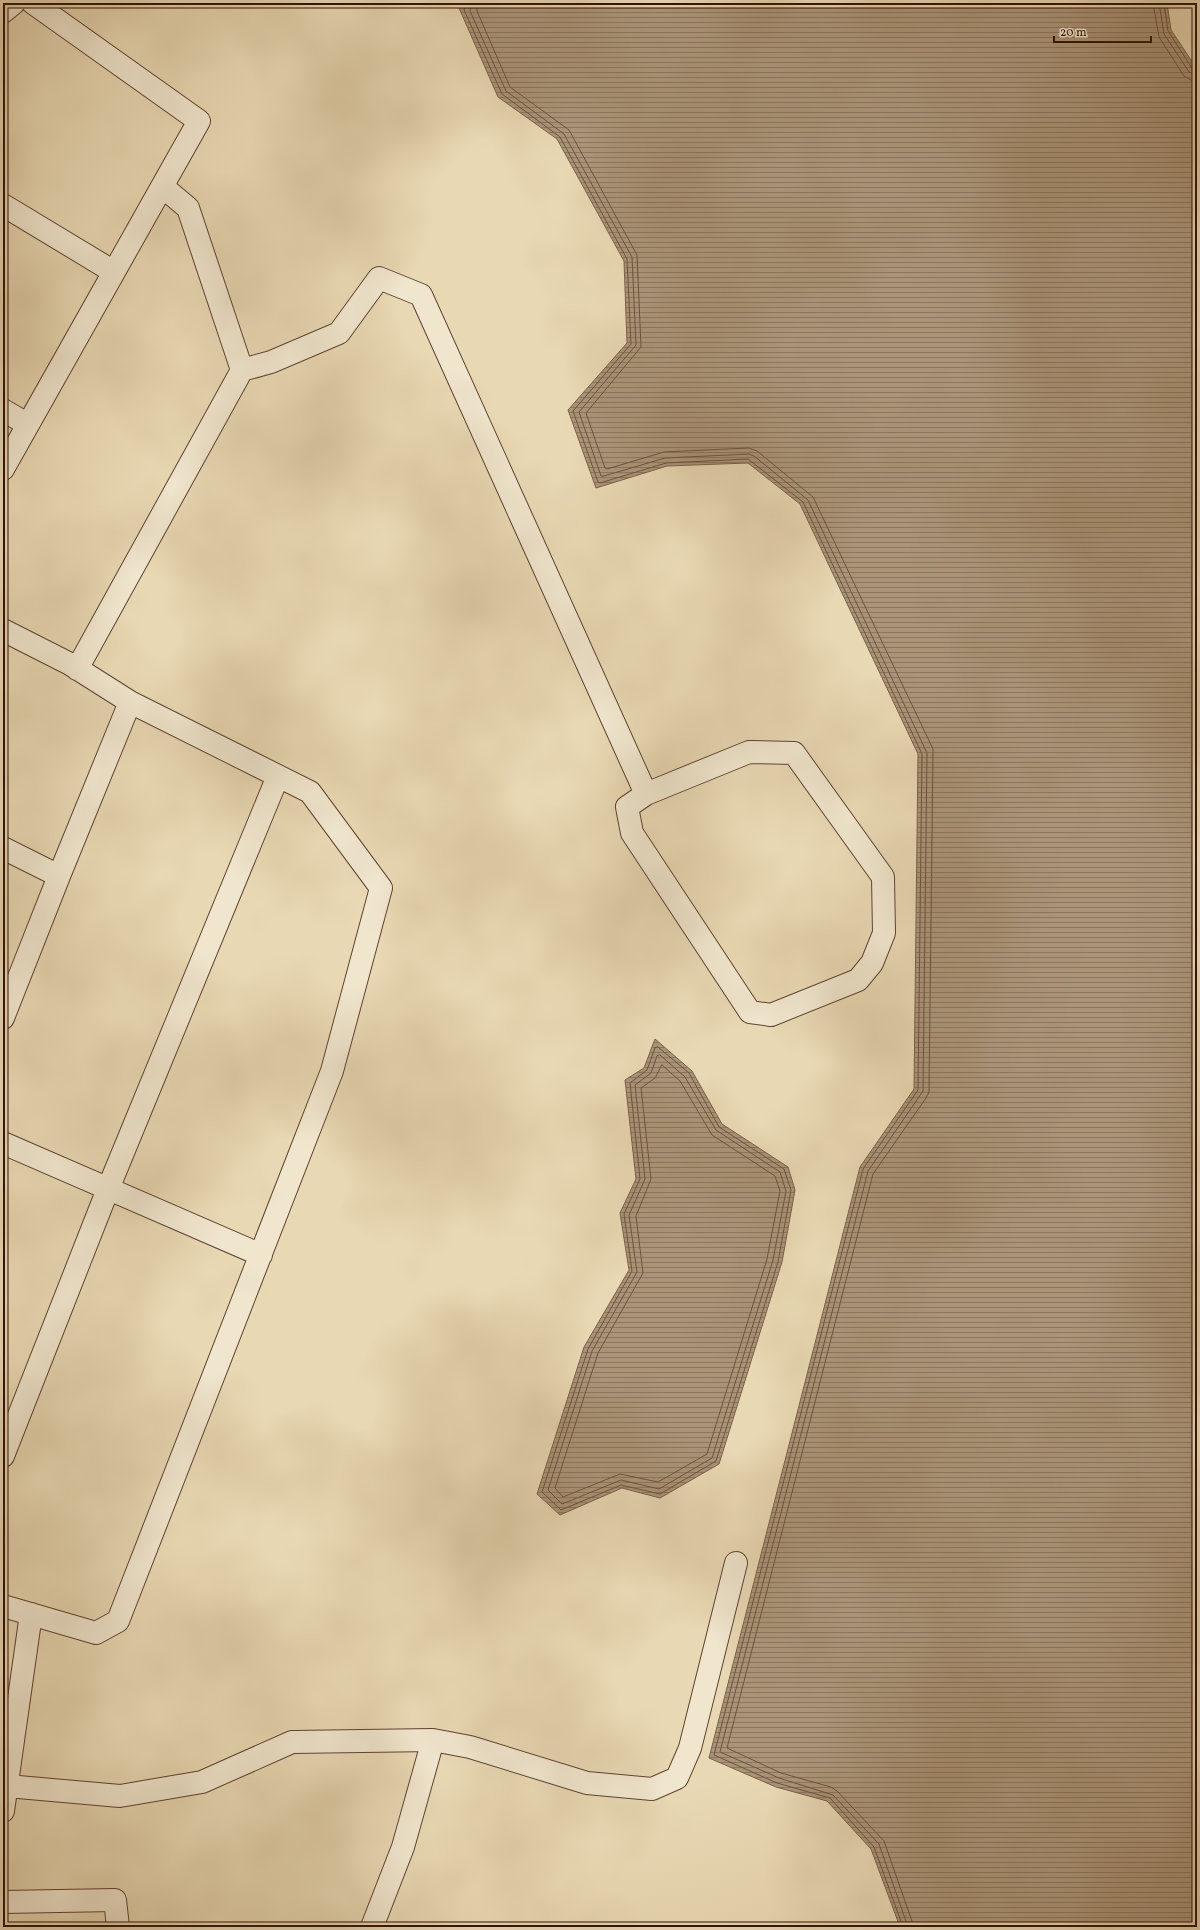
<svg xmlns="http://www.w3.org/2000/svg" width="1200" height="1930" viewBox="0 0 1200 1930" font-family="Vollkorn,serif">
<defs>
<pattern id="water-rules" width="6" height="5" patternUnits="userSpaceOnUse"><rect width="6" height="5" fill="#aa9478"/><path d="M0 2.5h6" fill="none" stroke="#8b7760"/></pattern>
</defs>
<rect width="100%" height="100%" fill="#e8d8b3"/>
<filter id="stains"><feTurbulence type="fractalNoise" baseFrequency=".005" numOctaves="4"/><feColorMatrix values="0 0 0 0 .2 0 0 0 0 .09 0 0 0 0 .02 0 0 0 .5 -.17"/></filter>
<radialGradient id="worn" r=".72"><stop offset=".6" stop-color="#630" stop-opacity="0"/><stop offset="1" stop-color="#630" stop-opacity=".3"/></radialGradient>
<path fill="url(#water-rules)" stroke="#7a604a" d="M464,3H1167L1171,30L1197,69V1927H900L871,1849L827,1801L776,1787L709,1758L860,1167L914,1089L918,754L800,504L748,463L667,466L596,488L568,410L627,343L624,261L557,139L498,97L459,8Z
M655,1039L692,1071L722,1124L788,1167L795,1190L782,1262L719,1464L660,1498L622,1488L560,1515L537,1494L584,1347L629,1270L620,1213L636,1179L625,1080L644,1068Z"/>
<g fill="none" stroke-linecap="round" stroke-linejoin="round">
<path stroke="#6e523e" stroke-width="1" d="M466,3L464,10L502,94L560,137L627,259L631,344L573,411L598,482L600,483L666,463L748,459L803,502L922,754L918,1090L863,1169L714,1755L777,1783L830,1798L874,1847L903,1927
M471,3L470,11L506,91L564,134L632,257L636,345L579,412L601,476H604L665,458L749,454L754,456L808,500L927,753L923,1091L868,1171L720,1752L779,1778L833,1795L879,1844L908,1927
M477,3V11L510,87L569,130L637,255L641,347L586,413L605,468L607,469L664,452L749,448L757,451L813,497L933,749L929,1092L926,1098L873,1174L727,1748L781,1773L831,1787L837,1791L884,1841L914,1927
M1153,3L1159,37L1184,76L1191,80L1197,81
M1159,3L1164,34L1189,72L1197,75
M1164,3L1168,31L1192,68L1197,70
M658,1047L689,1073L719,1127L784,1169L791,1190L778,1262L716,1461L660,1494L621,1485L561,1510L542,1492L588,1349L632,1271L624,1214L640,1179L630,1083L647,1070L655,1048Z
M660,1055L685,1077L716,1130L780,1172L786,1191L773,1260L712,1458L659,1489L621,1480L562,1504L548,1490L592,1351L637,1272L629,1215L645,1179L635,1085L651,1073L657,1056Z
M662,1065L680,1081L712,1135L775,1176L780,1191L767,1259L707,1454L658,1482L620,1474L563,1497L555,1488L598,1353L643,1273L636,1216L651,1179L641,1088L655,1078Z"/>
<g stroke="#5f4330" stroke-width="24">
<path id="minor" d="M3,12L14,3
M163,187L188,208L242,370L271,362L339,333L379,278L421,295L646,794
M3,205L114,272
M3,410L27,424
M3,469L199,121L33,3
M3,630L70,664L130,702L310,792L381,888L332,1071L118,1621L96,1633L3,1606
M77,669L242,370
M749,752L794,753L883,877L884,933L872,963L858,980L771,1015L750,1012L632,833L627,807L646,794Z
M3,848L59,876
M3,1018L59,876L130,702
M3,1143L261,1255
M3,1456L108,1189L278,776
M433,1740L470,1747L587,1783L652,1789L677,1778L690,1748L736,1563
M7,1786L120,1796L202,1782L292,1742L433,1740L403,1847L372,1927
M3,1811L31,1614
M3,1902L115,1900L118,1927"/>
</g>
<use href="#minor" stroke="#f0e6ce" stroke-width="22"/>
</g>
<rect width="1200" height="1930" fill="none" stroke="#e8d8b3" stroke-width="16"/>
<rect x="4" y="4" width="1192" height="1922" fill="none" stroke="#311105" stroke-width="2"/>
<rect x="8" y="8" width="1184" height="1914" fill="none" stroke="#311105"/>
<path d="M1054 36v6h97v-6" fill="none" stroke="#311105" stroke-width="2"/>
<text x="1060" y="36" font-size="12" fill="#311105" stroke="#f0e6ce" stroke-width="3" paint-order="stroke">20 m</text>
<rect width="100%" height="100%" filter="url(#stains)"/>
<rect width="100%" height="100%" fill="url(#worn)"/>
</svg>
